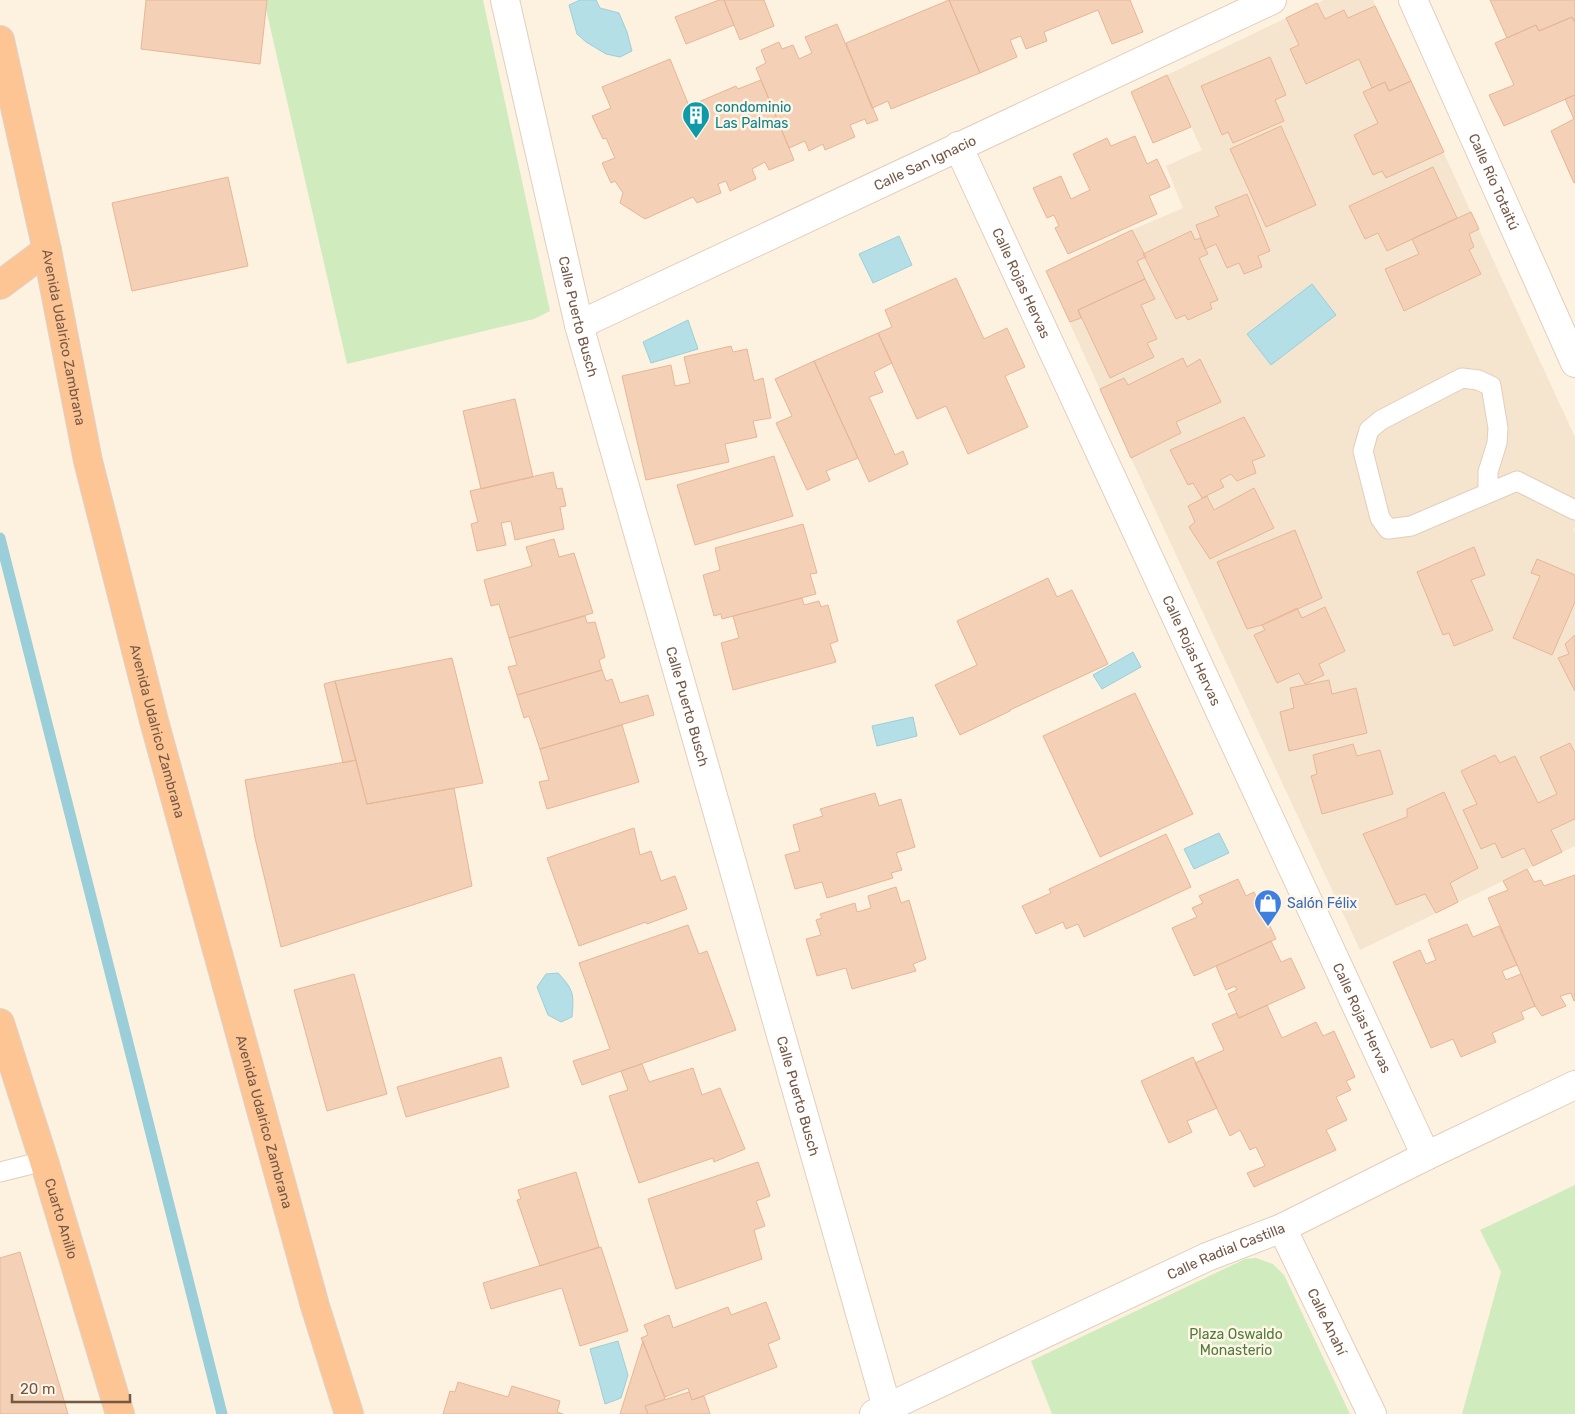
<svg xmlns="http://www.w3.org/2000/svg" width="1575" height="1414" viewBox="0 0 1575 1414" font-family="Rubik,sans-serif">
<rect width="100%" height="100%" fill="#fdf2e0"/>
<path fill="#f5e4ce" d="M1324,0H1373L1575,437V527L1573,530L1575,531V846L1360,950L1131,458L1046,271L1132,230L1183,208L1166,166L1202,150L1167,75Z"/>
<path fill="#d0ebbe" d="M264,0H483L550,311L534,319L347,364Z
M1575,1185V1414H1462L1501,1272L1480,1230Z
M1256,1258L1273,1264L1284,1275L1350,1414H1052L1031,1361L1245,1259Z"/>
<path fill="#b4dfe7" stroke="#9acfda" d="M580,0H596L600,8L619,13L627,32L632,51L620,57L606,54L586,42L577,34L569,5Z
M899,236L912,265L873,283L859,254Z
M1312,284L1336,315L1271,365L1247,334Z
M688,320L698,349L651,363L643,342Z
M1133,652L1141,667L1102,689L1093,675Z
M913,717L917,736L877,746L872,726Z
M1219,833L1229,853L1194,869L1184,849Z
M558,973C574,990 574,994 572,1017L561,1022L548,1015L537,987L546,974Z
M618,1341L628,1375L621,1398L605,1404L590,1349Z"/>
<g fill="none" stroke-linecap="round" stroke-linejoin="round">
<path stroke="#9acfda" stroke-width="11" d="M0,538L222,1414"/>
</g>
<path fill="#f4d0b7" stroke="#e7b696" d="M146,0H267L260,64L141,49Z
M719,0H724L734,25L686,44L675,17Z
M724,0H764L774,26L740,40Z
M949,0H1130L1143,32L1112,44L1098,10L1044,32L1047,41L1026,49L1021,36L1010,40L1017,57L980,73Z
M949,0L980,73L891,109L888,101L872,108L846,43Z
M1490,0H1575V20L1574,21L1572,17L1539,31L1536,25L1507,38Z
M1317,3L1325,19L1344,10L1348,18L1375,6L1411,81L1389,91L1385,82L1372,88L1359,59L1306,84L1290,49L1299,45L1286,18Z
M1572,17L1575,23V95L1504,126L1489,95L1514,85L1495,43L1536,25L1539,31Z
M837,24L878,120L867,124L865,119L850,125L855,137L825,150L823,144L809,151L805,141L789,148L756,68L766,63L761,50L779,42L782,49L793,45L799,59L812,53L805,37Z
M1270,57L1286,95L1275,100L1284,121L1233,143L1228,132L1222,135L1201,86Z
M670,59L689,106L736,86L738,89L761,80L794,160L769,170L765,162L752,169L756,179L730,191L726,181L718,184L721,193L697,203L693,197L645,219L620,203L623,193L615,181L611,183L602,163L615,158L606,138L603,139L592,116L611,108L602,87Z
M1167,75L1191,127L1153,143L1131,92Z
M1411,81L1444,152L1386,178L1382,171L1373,175L1354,135L1378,123L1363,92L1385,82L1389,91Z
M1575,95V182L1574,183L1551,131L1574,119L1565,99Z
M1281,126L1316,205L1266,227L1230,149Z
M1135,136L1147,164L1157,159L1170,187L1149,196L1157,214L1068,254L1055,228L1059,226L1054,215L1047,218L1033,188L1061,176L1071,199L1090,190L1073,154L1107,138L1111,146Z
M1433,167L1457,218L1387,251L1378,233L1365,239L1349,206Z
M228,177L248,266L132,291L112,203Z
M1247,194L1270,251L1258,256L1262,267L1244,274L1239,263L1227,268L1216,244L1205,249L1196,225L1219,216L1215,207Z
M1471,212L1479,229L1469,234L1474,247L1469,250L1481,274L1404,311L1385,269L1419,254L1412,239Z
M1132,230L1146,257L1137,261L1145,279L1078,310L1081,318L1070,322L1046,271Z
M1191,231L1195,240L1200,238L1208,254L1199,258L1218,300L1210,303L1212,309L1188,320L1185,315L1176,319L1143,254Z
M956,278L984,339L1007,328L1025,367L1005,376L1028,427L968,454L946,406L917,419L878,333L892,327L885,310Z
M1145,279L1155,299L1141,305L1157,339L1147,343L1154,357L1110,378L1078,310Z
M878,333L892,363L874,372L883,392L869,397L895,455L903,451L908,464L869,482L814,361Z
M731,346L733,352L747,349L754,381L763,378L771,418L753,421L757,437L725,444L729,462L646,480L622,376L671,365L675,386L690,383L684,357Z
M1183,358L1187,367L1200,359L1221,402L1176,422L1181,433L1131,458L1100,389L1124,378L1128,385Z
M814,361L858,458L826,471L830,480L807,490L776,423L792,416L775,379Z
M515,399L533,477L481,489L463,411Z
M1244,417L1265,456L1252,461L1256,473L1237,481L1231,474L1220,480L1224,487L1202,498L1193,483L1188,485L1170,450Z
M774,456L793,516L695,545L677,485Z
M553,472L557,489L562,488L566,506L560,507L564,529L515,540L511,521L501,523L506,545L477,551L471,524L478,522L470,491Z
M1254,488L1274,528L1210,559L1189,527L1195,522L1188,506L1207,496L1214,510Z
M803,524L817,573L810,574L816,594L722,619L721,614L714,616L703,575L720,570L715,548Z
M1295,530L1322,598L1262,625L1247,629L1217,562Z
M554,539L559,557L574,553L593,613L509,638L499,604L491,606L484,580L532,566L526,547Z
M1474,547L1485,575L1471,580L1493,630L1454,646L1449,633L1443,635L1417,572Z
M1537,559L1575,575V602L1552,655L1513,638L1540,576L1531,573Z
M1048,578L1057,597L1072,590L1108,664L1010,710V711L960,735L935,685L977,665L957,621Z
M802,598L804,605L819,601L821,607L828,605L838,641L830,644L836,662L733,690L721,643L739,638L733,616Z
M1325,607L1345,651L1319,664L1324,675L1305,684L1299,673L1277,683L1254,635L1265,630L1262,625L1297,608L1302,618Z
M585,616L587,623L595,622L605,657L599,660L602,670L517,695L508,667L517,665L509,638Z
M1575,635V691L1558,658L1569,654L1565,644Z
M452,658L483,783L367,804L335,681Z
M602,670L606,681L612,679L620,703L648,695L654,715L540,749L529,716L524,718L517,695Z
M1329,680L1332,694L1356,688L1367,733L1289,751L1280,712L1294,708L1290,688Z
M335,681L356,760L343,763L324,684Z
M1135,693L1193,814L1100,857L1043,736Z
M622,725L639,782L547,809L539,782L549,780L540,749Z
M1570,743L1575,753V819L1551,830L1562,852L1533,866L1524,848L1502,858L1495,843L1481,849L1463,810L1477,804L1461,771L1495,755L1500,763L1515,756L1538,803L1557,794L1540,757Z
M1353,744L1357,756L1380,750L1393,794L1322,814L1311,776L1317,774L1313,755Z
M356,760L367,804L454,788L472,886L281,947L255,838L245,780Z
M1444,792L1478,868L1450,883L1458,902L1436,913L1425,894L1396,905L1363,834L1407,817V809Z
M875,793L879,806L901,799L915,847L896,853L902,870L891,873L893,878L827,898L822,882L795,889L785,855L800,851L793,825L823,816L820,809Z
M634,828L640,855L651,851L661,881L675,876L687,909L647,924L646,922L579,946L547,858Z
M1166,834L1191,887L1084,937L1078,924L1066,929L1063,922L1036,934L1022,906L1051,893L1049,889Z
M1527,869L1534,882L1541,880L1544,886L1575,875V1000L1574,1001L1571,993L1560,996L1566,1006L1542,1016L1535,1006L1488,898L1508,890L1503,881Z
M1238,879L1246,896L1254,892L1276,939L1194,976L1172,928L1197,917L1192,908L1203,903L1199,896Z
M896,887L901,903L909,900L926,959L913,964L916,971L852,989L846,968L817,976L806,939L821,935L816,920L822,918L820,914L855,903L857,912L871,908L868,896Z
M1467,924L1473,937L1499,926L1517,965L1502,971L1506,980L1521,974L1535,1006L1521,1012L1524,1019L1492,1033L1496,1042L1461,1057L1453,1039L1431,1048L1393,962L1420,950L1426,964L1436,960L1428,940Z
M688,925L699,954L707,951L736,1030L582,1085L573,1061L610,1049L579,963Z
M1271,941L1281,962L1291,958L1305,988L1239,1018L1228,994L1237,990L1235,986L1226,990L1216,966Z
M354,974L387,1094L327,1111L294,990Z
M1267,1005L1282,1038L1316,1022L1323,1036L1334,1031L1355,1077L1346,1081L1351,1090L1336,1097L1347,1120L1326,1130L1336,1150L1254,1187L1247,1173L1265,1166L1256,1147L1250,1150L1240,1130L1230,1136L1195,1063L1224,1050L1212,1024L1237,1013L1239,1018Z
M501,1057L509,1087L406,1117L397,1087Z
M1193,1057L1217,1108L1187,1121L1192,1132L1169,1143L1141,1081Z
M642,1064L649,1082L693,1068L702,1095L720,1088L745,1149L714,1162L713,1158L639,1183L609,1096L628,1090L621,1071Z
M758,1162L770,1196L756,1201L765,1226L754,1230L762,1259L676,1289L648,1199Z
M576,1172L599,1247L540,1266L517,1200L521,1199L518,1190Z
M601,1247L628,1331L580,1346L562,1288L491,1309L483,1283Z
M20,1252L68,1414H0V1258Z
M766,1302L780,1339L768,1344L777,1367L692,1400L688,1388L665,1397L641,1338L648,1335L644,1325L669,1315L673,1328L728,1307L731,1315Z
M643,1341L665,1399L645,1406L648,1414H620Z
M458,1382L508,1397L512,1386L560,1401L557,1412L563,1414H443L450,1391L455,1392Z
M689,1392L692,1400L704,1396L710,1414H648L645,1406Z"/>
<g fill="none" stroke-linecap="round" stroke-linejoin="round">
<g stroke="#e2cebc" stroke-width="21">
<path id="service" d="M1488,493V472L1497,443L1498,428L1491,386L1478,380L1462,378L1381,420L1369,430L1363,451L1380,518L1388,529L1411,526L1517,481L1575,510
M0,1172L44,1161"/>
</g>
<g stroke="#e2cebc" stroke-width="30">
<g id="minor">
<path id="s1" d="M505,0L579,325L887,1408"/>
<path id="s2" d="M1413,0L1575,363"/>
<path id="s3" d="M958,146L1426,1156"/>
<path id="s4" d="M579,325L1272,0"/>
<path id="s5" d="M1282,1228L1372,1414"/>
</g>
</g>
<g stroke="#e2cebc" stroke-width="30">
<g id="tertiary">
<path id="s6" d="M874,1414L1207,1257L1282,1228L1426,1156L1575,1085"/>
</g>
</g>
<g stroke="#dbd4cf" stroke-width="30">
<g id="trunk">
<path id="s7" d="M0,40L47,250L88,461L154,721L315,1306L349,1414"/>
<path d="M0,285L47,250"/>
<path id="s8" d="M0,1023L44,1161L120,1414"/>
</g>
</g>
<use href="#service" stroke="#fff" stroke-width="19"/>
<use href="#minor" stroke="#fff" stroke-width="28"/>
<use href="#tertiary" stroke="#fff" stroke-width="28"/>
<use href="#trunk" stroke="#fdc494" stroke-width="28"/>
</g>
<defs>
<g id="building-pin" transform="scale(1.4375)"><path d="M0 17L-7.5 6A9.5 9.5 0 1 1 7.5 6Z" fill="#0f9aa8" stroke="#fff6e7"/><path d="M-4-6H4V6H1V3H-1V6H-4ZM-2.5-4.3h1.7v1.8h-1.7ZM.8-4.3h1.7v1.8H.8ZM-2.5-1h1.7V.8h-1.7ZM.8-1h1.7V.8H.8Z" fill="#fff"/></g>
<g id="shop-pin" transform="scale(1.4375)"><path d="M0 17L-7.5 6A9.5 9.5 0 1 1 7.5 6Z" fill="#3f7fe0" stroke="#fff6e7"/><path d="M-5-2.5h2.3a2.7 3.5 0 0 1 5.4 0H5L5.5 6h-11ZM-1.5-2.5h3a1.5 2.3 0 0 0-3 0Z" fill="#fff"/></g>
</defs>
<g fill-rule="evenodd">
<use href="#building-pin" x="696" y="115"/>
<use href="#shop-pin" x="1268" y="903"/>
</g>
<g text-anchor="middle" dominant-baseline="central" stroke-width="5" stroke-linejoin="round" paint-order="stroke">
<g font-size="14" fill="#0d838f" stroke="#fff6e7" text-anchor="start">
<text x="715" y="107">condominio<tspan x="715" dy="16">Las Palmas</tspan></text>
</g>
<g font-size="14" fill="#755846" stroke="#fff6e7">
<text stroke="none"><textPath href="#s4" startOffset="382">Calle San Ignacio</textPath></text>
<text stroke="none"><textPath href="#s2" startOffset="199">Calle Río Totaitú</textPath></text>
<text stroke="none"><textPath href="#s3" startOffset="151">Calle Rojas Hervas</textPath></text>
<text stroke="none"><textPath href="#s1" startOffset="325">Calle Puerto Busch</textPath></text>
<text stroke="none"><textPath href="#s7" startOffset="304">Avenida Udalrico Zambrana</textPath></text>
<text stroke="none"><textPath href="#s3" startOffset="556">Calle Rojas Hervas</textPath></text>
<text stroke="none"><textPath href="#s1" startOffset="730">Calle Puerto Busch</textPath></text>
<text stroke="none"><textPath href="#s7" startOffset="709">Avenida Udalrico Zambrana</textPath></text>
<text stroke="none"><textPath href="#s3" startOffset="961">Calle Rojas Hervas</textPath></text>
<text stroke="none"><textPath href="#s1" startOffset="1135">Calle Puerto Busch</textPath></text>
<text stroke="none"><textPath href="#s7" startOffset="1114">Avenida Udalrico Zambrana</textPath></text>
<text stroke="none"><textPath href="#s8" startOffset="205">Cuarto Anillo</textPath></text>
<text stroke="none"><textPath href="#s6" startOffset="388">Calle Radial Castilla</textPath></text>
<text stroke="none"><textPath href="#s5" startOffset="104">Calle Anahí</textPath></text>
</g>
<g font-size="14" fill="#366cbe" stroke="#fff6e7" text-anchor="start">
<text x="1287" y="903">Salón Félix</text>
</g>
<g font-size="14" fill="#4f7c3e" stroke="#fff6e7">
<text x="1236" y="1334">Plaza Oswaldo<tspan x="1236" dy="16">Monasterio</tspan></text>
</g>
</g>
<path d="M12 1394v8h118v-8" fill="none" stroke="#755846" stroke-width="2.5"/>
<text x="20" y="1394" font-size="15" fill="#755846" stroke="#fff6e7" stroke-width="4" paint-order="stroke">20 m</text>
</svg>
